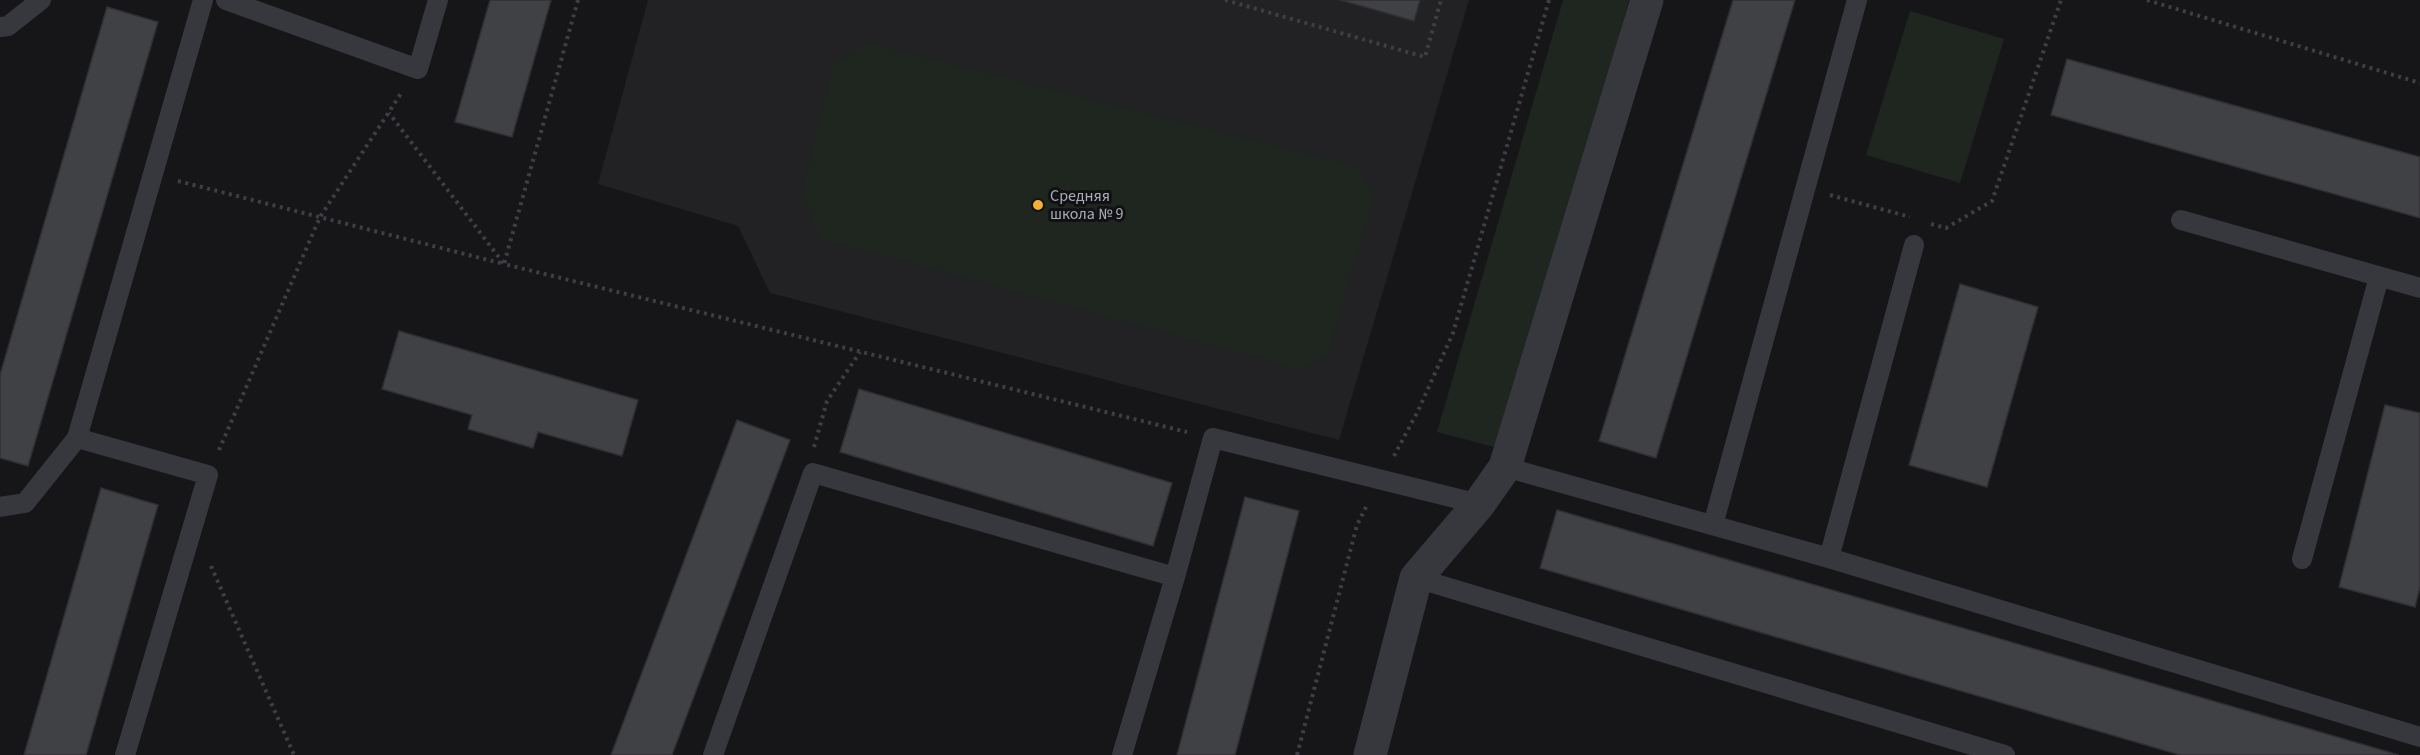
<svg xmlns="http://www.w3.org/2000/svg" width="2420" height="755" viewBox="0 0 2420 755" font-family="'Source Sans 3',sans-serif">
<rect width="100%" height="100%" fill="#161618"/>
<path fill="#222225" d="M648,0H1469L1339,440L770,293L738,226L598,184Z"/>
<path fill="#1e261f" d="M1563,0H1629L1502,449L1437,432Z
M1910,11L2004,39L1960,183L1866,155Z
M869,43L1356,166L1374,196L1328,356L1298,369L822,239L801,196L832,65Z"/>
<path fill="#404145" stroke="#303034" stroke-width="1.5" d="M490,0H551L512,137L455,122Z
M1340,0H1420L1414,21Z
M1733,0H1795L1656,458L1599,441Z
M107,7L158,22L28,466L0,458V375Z
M2067,59L2420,157V218L2051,115Z
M1960,284L2038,307L1987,487L1909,465Z
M399,331L638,400L622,456L538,432L533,448L468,429L472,415L382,389Z
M859,389L1172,483L1153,546L840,452Z
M2385,405L2420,413V587L2415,607L2339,587Z
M737,420L790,440L672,755H611Z
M101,488L158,505L86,755H24Z
M1245,497L1299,511L1235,755H1177Z
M1557,510L2399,755H2180L1540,568Z"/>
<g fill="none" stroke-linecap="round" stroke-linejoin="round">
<path stroke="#3d3f44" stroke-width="4" stroke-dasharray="3 4.5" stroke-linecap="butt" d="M578,0L504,264L1187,432
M1225,0L1425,57L1441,0
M2147,0L2420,83
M178,181L504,264L389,113
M1830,195L1910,217
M1931,224L1946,228L1992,201L2061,0
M814,447L827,401L860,352
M219,450L320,217L402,92
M1394,456L1418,411L1453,333L1549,0
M211,566L294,755
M1297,755L1357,525L1367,505"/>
<path stroke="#37383d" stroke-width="20" d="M226,0L418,69L438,0
M0,27L8,26L41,0
M2181,220L2420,288
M77,438L208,475L125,755
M1505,467L1829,558L2420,737
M0,507L25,503L77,438L203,0
M1713,525L1857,0
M1829,558L1914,245
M2302,559L2379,277
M1416,578L2005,755
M713,755L813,473L1175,577
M1122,755L1175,577L1213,438L1479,504"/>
<path stroke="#37383d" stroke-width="33" d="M1370,755L1416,578L1479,504L1505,467L1647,0"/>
</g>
<circle fill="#f2b134" stroke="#111113" stroke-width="2" cx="1038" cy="205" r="6"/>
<g text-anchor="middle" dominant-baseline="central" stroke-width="6" stroke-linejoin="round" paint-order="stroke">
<g font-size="16" fill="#a8adb8" stroke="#111113" text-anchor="start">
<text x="1050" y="196">Средняя<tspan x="1050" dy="18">школа № 9</tspan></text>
</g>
</g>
</svg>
